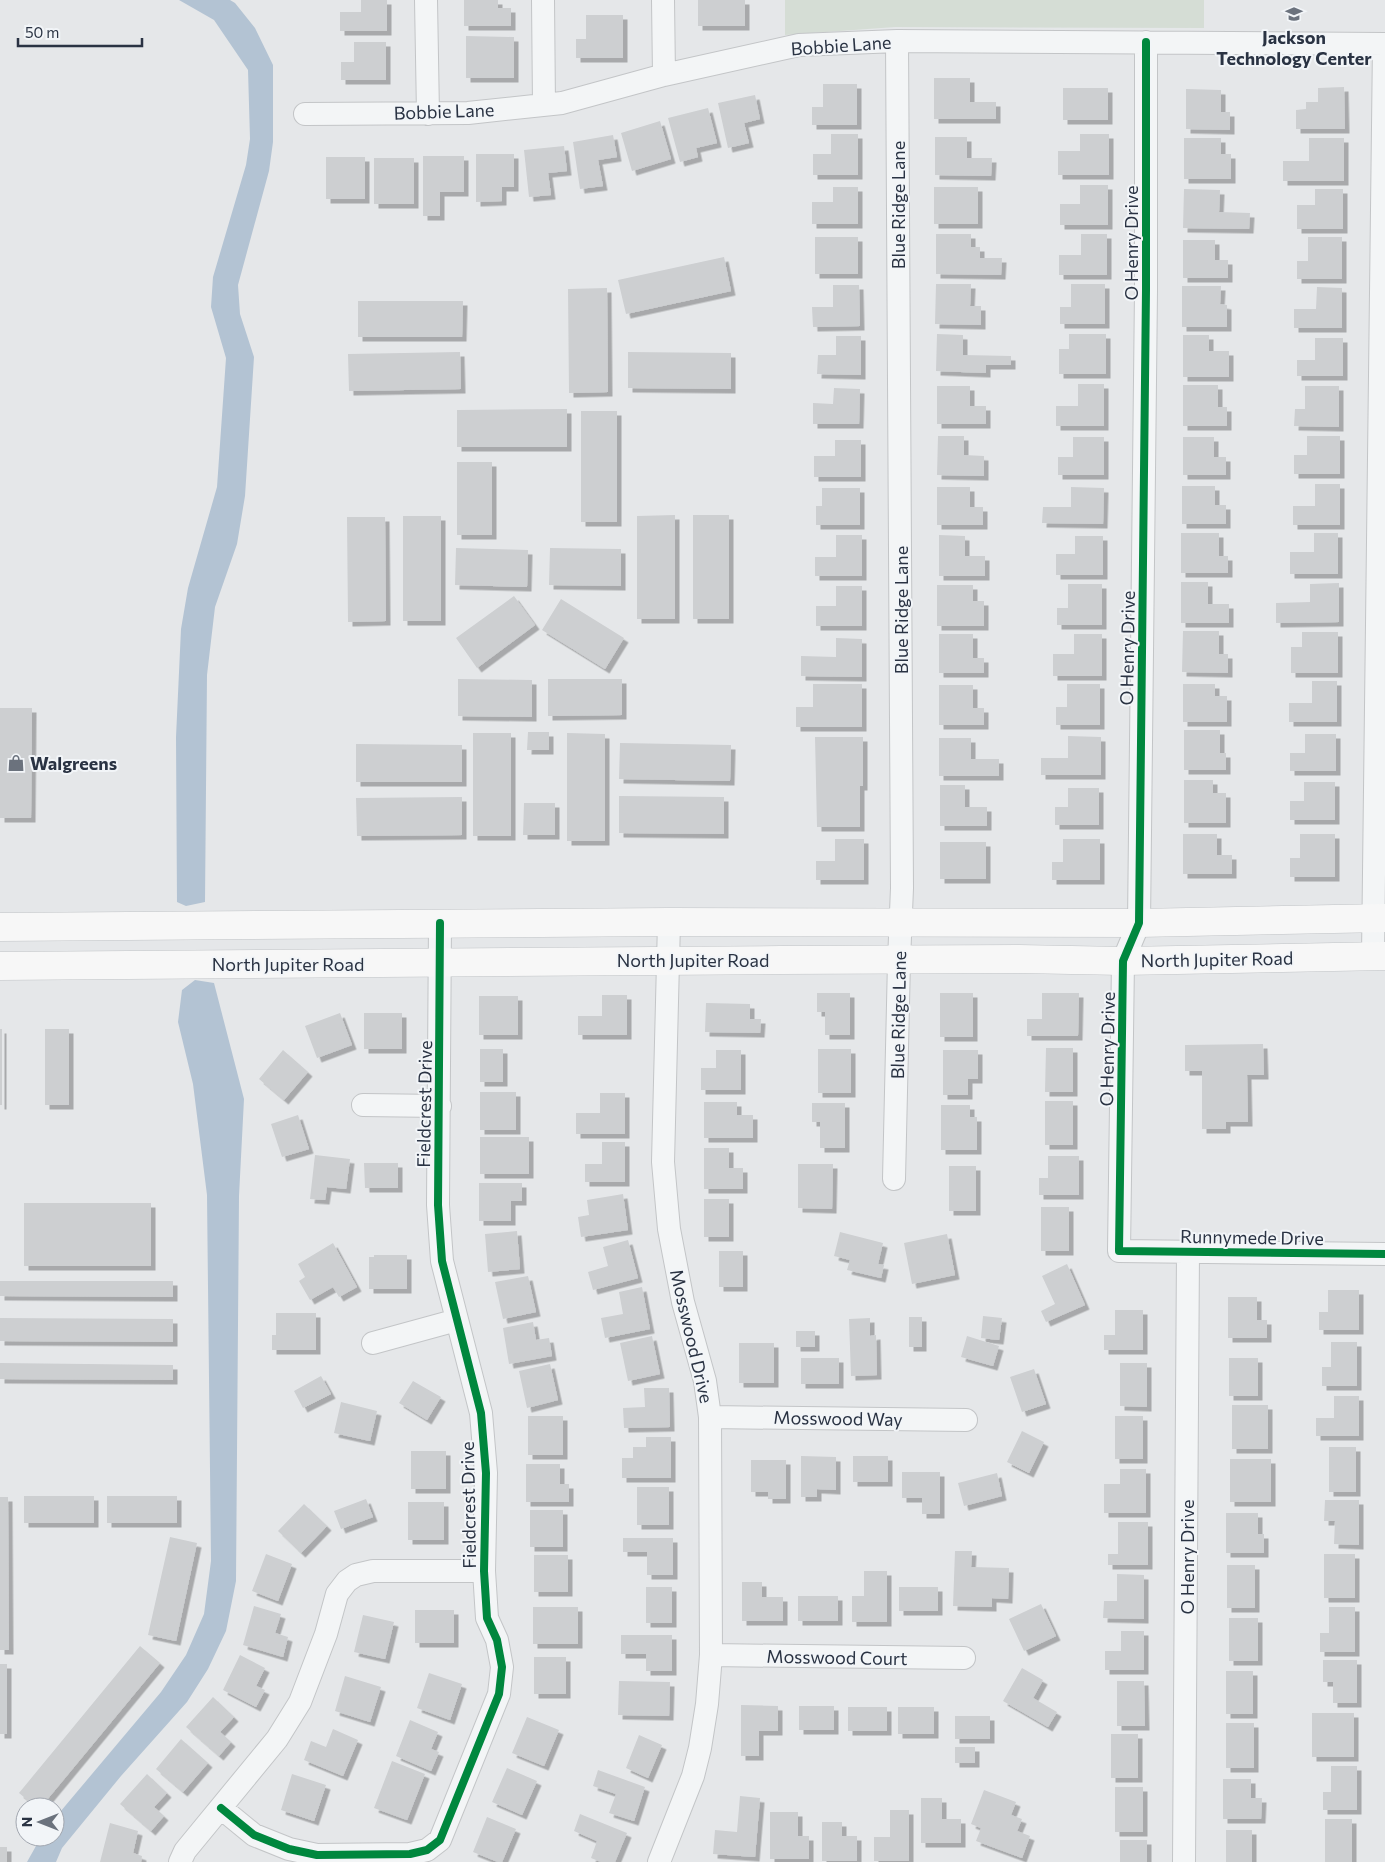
<svg xmlns="http://www.w3.org/2000/svg" width="1385" height="1862" viewBox="0 0 1385 1862" font-family="Commissioner,sans-serif">
<defs>
<filter id="shadow"><feDropShadow dx="4.5" dy="4.5" stdDeviation="0" flood-color="#0004"/></filter>
</defs>
<rect width="100%" height="100%" fill="#e5e7e9"/>
<path fill="#d5ddd5" d="M785,0H1204V28L895,27L785,35Z"/>
<path fill="#b3c3d3" d="M179,0H230L235,3L255,28L273,65V142L269,171L238,285L240,314L254,357L245,496L237,544L215,607L207,675L205,902L186,906L177,902L176,737L181,629L188,588L217,487L226,358L211,307L213,277L246,165L250,139L248,70L214,20Z
M195,980L214,983L244,1099L239,1196L236,1581L226,1631L208,1669L187,1702L121,1776L62,1848L56,1862H27L41,1837H55V1818L161,1692L186,1655L204,1614L211,1561L207,1195L193,1084L178,1022L182,990Z"/>
<path fill="#cdcfd1" filter="url(#shadow)" d="M361,0H387V31H340V12H361Z
M464,0H498V8H511V26H464Z
M698,0H745V26H698Z
M586,15H623V58H576V39H586Z
M466,36L514,37V78H466Z
M354,42H386V80H341V62H354Z
M934,78H970V102H996V119H934Z
M823,84H857V125H812V107H823Z
M1344,87L1345,129H1296V110L1306,109V102H1318V88Z
M1063,88H1108V120H1063Z
M1186,89L1221,90V112H1230V130L1186,129Z
M755,95L760,119L744,123L749,143L728,148L718,103Z
M708,108L717,143L696,148L698,157L680,162L668,118Z
M660,121L671,159L632,171L621,133Z
M831,134H858V175H813V154H831Z
M1080,134H1109V175H1058V151H1080Z
M613,135L617,157L598,160L603,186L580,189L573,142Z
M935,137H967V158H992L991,176L935,175Z
M1184,138H1221V154H1231V179H1184Z
M1309,138H1344V181H1283V161H1309Z
M564,146L567,171L548,173L551,195L529,197L524,150Z
M476,154H514V187H502V201L476,202Z
M423,156H464V192H440V216H423Z
M326,157H365V199H326Z
M374,158H414V204H374Z
M1080,185H1108V225H1060V204H1080Z
M833,187H858V224H812V202H833Z
M934,187H978V224H934Z
M1184,189L1220,190L1219,212L1250,213L1249,229L1183,228Z
M1315,189H1343V229H1297V205H1315Z
M936,234H971V247H980V258H1002L1001,275L936,274Z
M1081,234H1107V275H1059V255H1081Z
M815,237H858V274H815Z
M1308,237H1342V279H1297V261H1308Z
M1183,240H1215V260H1228V278H1183Z
M724,257L731,291L626,314L618,280Z
M936,284H971L970,306H981V325L935,324Z
M1071,284H1105V324H1060V307H1071Z
M833,285H859L860,326L813,327L812,307H833Z
M1182,286H1221L1220,304L1227,305V327H1182Z
M1317,287L1342,288V328H1294V309H1316Z
M607,288L608,392L569,393L568,289Z
M358,301H463L462,337H358Z
M937,334L963,335V355L1011,356V365H986V373L936,371Z
M1069,334H1106V374H1059V349H1069Z
M1183,335H1209V351H1229V377H1183Z
M836,336H861V375L817,374L818,355H836Z
M1315,338H1343V376H1297V360H1315Z
M460,352L461,389L349,391L348,354Z
M628,352L731,353V389L628,388Z
M1078,384H1104V426H1056V406H1078Z
M1183,385H1218V407H1227V426H1183Z
M937,386H970V406H986V424H937Z
M1305,386H1339V427L1294,426L1295,409H1305Z
M834,388L860,389L859,424H813V403L833,404Z
M567,409V447H457V410Z
M581,411H617V522H581Z
M938,436H964V455L984,456V476L937,475Z
M1307,436H1340V474H1294V455H1307Z
M1073,437H1104V475H1058V457H1073Z
M1183,437H1214V457H1226V475H1183Z
M835,440H861V477H814V456H835Z
M457,462H492V535H457Z
M1315,484H1340V525H1293V506H1315Z
M1182,486H1215V505H1226V524H1182Z
M937,487H970V507H983V525H937Z
M1071,487L1104,488L1103,524L1042,523L1043,507H1071Z
M822,488H860V525H816V506H822Z
M675,515V619H637V516Z
M693,515H729V619H693Z
M403,516H441V621H403Z
M347,517H385L386,621L348,622Z
M1181,533H1219V556H1228V573H1181Z
M1314,533H1338V574H1290V552H1314Z
M836,535H862V576H815V557H836Z
M939,535L965,536V556H985V576H939Z
M1075,536H1103V575H1056V554H1075Z
M456,548L528,550L527,587L455,585Z
M550,548L621,549V586L549,585Z
M1181,582H1208V604H1229V623H1181Z
M1339,583V622L1276,623V603L1310,602V584Z
M1068,584H1102V625H1057V608H1068Z
M937,585H973V601H984V626H937Z
M836,586H862V626H816V606H836Z
M514,596L535,625L477,668L456,638Z
M561,599L624,638L605,669L542,630Z
M1183,631H1219V654H1228V673L1182,672Z
M1302,632H1338V673H1291V647H1302Z
M939,634H973V658H984V673H939Z
M1074,634H1102V676H1053V654H1074Z
M836,638L862,639V677L801,676V656L836,657Z
M458,679L532,680V717L458,716Z
M548,679H622V715L548,716Z
M1312,681H1337V722H1289V703H1312Z
M813,684H862V727H796V707H813Z
M1067,684H1100V725H1056V707H1067Z
M1183,684H1215V696H1227V722H1183Z
M939,685H973V708H984V725H939Z
M0,708H32L31,818H0Z
M1184,730H1220V753H1226V770H1184Z
M528,732H549V750H527Z
M473,733H511V836H473Z
M567,733L605,734V841H567Z
M1305,734H1336V771H1290V753H1305Z
M1068,736L1101,737V775H1041V758H1068Z
M815,737H863V786H860V827H817Z
M939,738H971V759H999V776H939Z
M620,743L731,745L730,781L619,779Z
M356,744L462,745V782H356Z
M1184,780H1213V793H1226V823H1184Z
M1304,782H1335V820H1290V801H1304Z
M940,785H965V807H987V826H940Z
M1068,788H1099V825H1055V807H1068Z
M619,796L724,797V834L619,833Z
M462,797V835L357,836L356,798Z
M524,803H555V835H523Z
M1183,834H1217V855H1232V874H1183Z
M1300,834H1335V877H1290V858H1300Z
M835,839H864V880H816V861H835Z
M1063,839H1100V880H1052V862H1063Z
M940,842H986V879H940Z
M817,993H850V1035H825V1012H817Z
M940,993H973V1037H940Z
M1042,993H1079L1078,1036H1027V1019H1042Z
M602,995H627V1035H578V1016H602Z
M479,996H518V1035H479Z
M706,1003L750,1004V1019H761L760,1033L705,1032Z
M340,1013L352,1045L317,1058L305,1026Z
M364,1013H402V1049H364Z
M0,1029H2V1105H0Z
M45,1029H69V1105H45Z
M1263,1044L1264,1075H1247L1248,1122H1226V1129H1202V1071H1185V1045Z
M1046,1048H1073V1092H1045Z
M480,1049H503V1082H480Z
M818,1049H851V1093H818Z
M283,1050L308,1072L284,1100L259,1079Z
M716,1050H741V1090H701V1068H716Z
M943,1050H978V1079H968V1095H943Z
M480,1092H516V1130H480Z
M600,1093H625V1134H576V1113H600Z
M1045,1101H1073V1145H1045Z
M704,1102H737V1115H753V1138H704Z
M812,1103H845V1148H820V1122H812Z
M941,1105H970V1117H977V1150H941Z
M298,1115L309,1149L282,1157L271,1124Z
M480,1137H529V1174H480Z
M602,1142H625V1182H585V1164H602Z
M704,1148H729V1168H743V1189H704Z
M315,1155L350,1159L346,1189L327,1187L325,1200L310,1199Z
M1048,1156H1079V1195H1039V1178H1048Z
M364,1163H398V1188H365Z
M798,1164H833L832,1209L798,1208Z
M949,1166H976V1211H949Z
M479,1183H522V1201H511V1221H479Z
M623,1194L628,1230L581,1237L578,1217L589,1215L587,1200Z
M704,1199H729V1237H704Z
M24,1203H151V1266H24Z
M1041,1207H1069V1251H1041Z
M517,1231L520,1269L488,1272L485,1234Z
M840,1232L883,1243L878,1264L884,1265L881,1278L847,1270L850,1260L834,1256Z
M947,1234L955,1275L912,1284L904,1243Z
M628,1240L638,1278L593,1290L588,1272L608,1266L603,1247Z
M333,1243L357,1287L339,1297L333,1287L310,1300L299,1281L305,1277L298,1264Z
M719,1251H743V1287H719Z
M374,1255H407V1289H369V1257H374Z
M1067,1264L1085,1305L1046,1322L1041,1311L1055,1304L1042,1276Z
M528,1276L536,1312L503,1319L495,1282Z
M0,1281H173V1297L0,1296Z
M642,1287L650,1329L605,1338L601,1318L623,1314L619,1292Z
M1328,1290H1359V1330H1319V1312H1328Z
M1228,1297H1257V1320H1267V1338H1228Z
M1115,1310H1143V1350H1104V1335H1115Z
M276,1313H316V1350H272V1335H276Z
M983,1316L1002,1318L999,1340L981,1338Z
M909,1317H922V1347H909Z
M0,1318L173,1319V1342L0,1341Z
M870,1318V1336L876,1335L877,1375L851,1376L849,1319Z
M533,1322L536,1340L549,1338L552,1356L509,1364L503,1328Z
M796,1331H815V1347H796Z
M652,1336L660,1374L628,1381L620,1343Z
M967,1336L999,1346L993,1366L961,1357Z
M1331,1342H1357V1386H1322V1367H1331Z
M739,1343H774V1383H739Z
M801,1358H839V1384H801Z
M1229,1358H1258V1396H1229Z
M0,1363L173,1365V1380L0,1379Z
M1120,1363H1147V1407L1120,1406Z
M550,1364L558,1400L527,1408L519,1371Z
M1034,1369L1046,1404L1022,1412L1010,1377Z
M321,1376L331,1394L303,1408L294,1391Z
M413,1381L441,1397L427,1420L399,1403Z
M644,1388H669L670,1427L624,1428L623,1408L645,1407Z
M1334,1396H1359V1436H1316V1418H1334Z
M341,1402L377,1411L370,1441L334,1433Z
M1232,1405H1268V1449H1232Z
M528,1416H563V1455H528Z
M1115,1416H1143V1459H1115Z
M1022,1431L1044,1442L1029,1473L1007,1462Z
M646,1437H671V1478H622V1458H633V1447H646Z
M1329,1447H1356V1492H1329Z
M411,1451H446V1489H411Z
M801,1456L836,1457V1490L817,1489V1497H801Z
M853,1456H888V1482H853Z
M1230,1459H1271V1502H1230Z
M751,1460H786V1499H768V1492H751Z
M526,1464H560V1484H569V1502H526Z
M1120,1469H1146V1513H1104V1484H1120Z
M902,1472H940V1514H922V1498H902Z
M997,1473L1002,1496L964,1506L958,1483Z
M637,1487H669V1525H637Z
M24,1496H94V1523H24Z
M107,1496H177V1523H107Z
M0,1497H8L9,1650H0Z
M366,1499L373,1517L341,1529L334,1511Z
M1325,1500H1359V1545L1334,1544L1335,1521H1324Z
M408,1502H444V1540H408Z
M304,1504L327,1526L301,1553L278,1531Z
M530,1510H563V1547H530Z
M1226,1513H1258V1534H1264V1553H1226Z
M1118,1522H1148V1565H1108V1554H1118Z
M170,1537L197,1543L176,1641L148,1635Z
M623,1538H673V1575H647V1552H623Z
M955,1551H972L971,1567L1009,1568L1008,1599L992,1598V1607L953,1606Z
M266,1554L292,1564L278,1601L252,1591Z
M1324,1554H1355V1598H1324Z
M534,1555H568V1592H534Z
M1227,1565H1255V1608H1227Z
M864,1571H887V1622H852V1596H864Z
M1117,1574L1144,1575V1619L1103,1618L1104,1601H1117Z
M742,1582H762V1597H783V1621H742Z
M646,1587H672V1623H646Z
M899,1587H938V1611H899Z
M798,1596H838V1621H798Z
M1041,1604L1056,1636L1024,1651L1009,1619Z
M254,1606L281,1614L275,1633L288,1637L283,1657L243,1645Z
M533,1607H578V1644H533Z
M1329,1607H1355V1652H1320V1633H1329Z
M415,1610H454V1643H415Z
M363,1615L394,1622L385,1659L354,1652Z
M1229,1618H1258V1661H1229Z
M1121,1631H1144V1670H1105V1651H1121Z
M621,1635H672V1671H646V1654H621Z
M140,1646L160,1663L41,1807H36L19,1793Z
M240,1655L265,1668L256,1686L265,1690L256,1707L223,1690Z
M534,1657H566V1694H534Z
M1323,1660H1357V1703H1333V1682H1323Z
M0,1664H7V1734H0Z
M1022,1668L1043,1680L1033,1698L1057,1712L1048,1727L1003,1701Z
M1226,1671H1253V1714H1226Z
M429,1673L462,1684L450,1720L417,1708Z
M345,1676L381,1687L370,1722L335,1711Z
M619,1681L670,1682L669,1716L618,1715Z
M1117,1681H1144L1145,1726H1117Z
M213,1697L234,1717L220,1732L231,1742L219,1756L186,1727Z
M741,1705L778,1706V1731H759V1756H741Z
M799,1706H834V1730H799Z
M848,1707H887V1731H848Z
M898,1707H934V1734H898Z
M1312,1713H1354V1757H1312Z
M955,1716H990V1739H955Z
M527,1717L559,1730L544,1766L512,1753Z
M410,1720L438,1732L431,1749L439,1752L431,1771L396,1756Z
M1226,1723H1254V1768H1226Z
M333,1729L358,1740L343,1776L304,1760L311,1741L326,1747Z
M1111,1734H1138V1778H1111Z
M639,1735L662,1745L648,1778L626,1768Z
M181,1739L208,1763L183,1792L156,1769Z
M955,1747H975V1763H955Z
M392,1761L425,1774L407,1820L374,1808Z
M1331,1766H1357V1810H1323V1792H1331Z
M507,1768L537,1781L522,1815L492,1802Z
M598,1770L645,1787L634,1821L609,1813L616,1794L593,1786Z
M147,1774L167,1793L154,1807L164,1816L151,1831L120,1804Z
M292,1774L326,1785L314,1821L281,1810Z
M1223,1779H1251V1798H1262L1261,1819H1223Z
M1115,1787H1143V1832H1115Z
M984,1790L1016,1802L1011,1815L1022,1819L1017,1831L1030,1836L1022,1858L976,1841L981,1828L971,1824Z
M740,1796L760,1798L755,1857L713,1854L715,1830L737,1832Z
M921,1798H942V1819H961V1843H921Z
M890,1810H909V1861H874V1837H890Z
M770,1812H798V1836H809V1859H770Z
M580,1814L627,1833L615,1862H601L591,1858L597,1841L574,1831Z
M487,1817L516,1829L502,1862H498L473,1852Z
M1325,1819H1352V1862H1325Z
M822,1822H842V1836H857V1861H822Z
M110,1823L138,1831L133,1853L142,1856L141,1862H100Z
M1226,1830H1252V1862H1226Z
M1120,1840H1147V1862H1120Z
M0,1847H7V1862H0Z"/>
<g fill="none" stroke-linecap="round" stroke-linejoin="round">
<g stroke="#c3c5c7" stroke-width="24">
<path id="minor" d="M426,0L428,114
M543,0L544,105
M663,0L664,75
M1146,42V290L1139,923L1123,961L1119,1251L1385,1254
M305,114L468,113L562,103L664,75L799,45L897,41L1385,44
M1373,956L1384,44
M363,1105L440,1106
M894,1179L899,961L902,888L897,41
M373,1343L457,1320
M710,1417L966,1420
M711,1655L964,1658
M221,1808L254,1835L289,1849L317,1855L410,1854L427,1850L440,1840L499,1694L502,1667L497,1640L487,1618L484,1571L486,1473L481,1413L442,1261L438,1205L440,923
M180,1862L185,1851L277,1739L300,1702L326,1634L337,1594L347,1581L356,1575L373,1571H484
M659,1862L693,1776L700,1748L707,1704L711,1655L710,1417L705,1381L683,1302L669,1229L663,1162L669,922
M1184,1862L1188,1251"/>
</g>
<g stroke="#c1c4c7" stroke-width="29">
<path id="major" d="M0,927L669,922L1139,923L1385,918
M0,966L781,960L1019,959L1123,961L1385,956"/>
</g>
<use href="#minor" stroke="#f3f5f6" stroke-width="22"/>
<use href="#major" stroke="#f7f7f7" stroke-width="28"/>
<g stroke="#f2f5f8" stroke-width="11">
<path id="cycleway" d="M1146,42V290L1139,923L1123,961L1119,1251L1385,1254
M221,1808L254,1835L289,1849L317,1855L410,1854L427,1850L440,1840L499,1694L502,1667L497,1640L487,1618L484,1571L486,1473L481,1413L442,1261L438,1205L440,923"/>
</g>
<use href="#cycleway" stroke="#00873e" stroke-width="8"/>
</g>
<defs>
<g id="school-bare" transform="scale(1.35)"><path d="M0-5L7-2L0 1L-7-2ZM-4 1L0 2.5L4 1V4Q0 6-4 4Z" fill="#6b727d" stroke="#f2f5f8" stroke-width="2.5" paint-order="stroke"/></g>
<g id="shop-bare" transform="scale(1.35)"><path d="M-5-2.5h2.3a2.7 3.5 0 0 1 5.4 0H5L5.5 6h-11ZM-1.5-2.5h3a1.5 2.3 0 0 0-3 0Z" fill="#6b727d" stroke="#f2f5f8" stroke-width="2.5" paint-order="stroke"/></g>
</defs>
<g fill-rule="evenodd">
<use href="#school-bare" x="1294" y="14"/>
<use href="#shop-bare" x="16" y="763"/>
</g>
<g text-anchor="middle" dominant-baseline="central" stroke-width="4" stroke-linejoin="round" paint-order="stroke">
<g font-size="18" font-weight="bold" fill="#2a3343" stroke="#f2f5f8">
<text x="1294" y="37">Jackson<tspan x="1294" dy="21">Technology Center</tspan></text>
<text x="30" y="763" text-anchor="start">Walgreens</text>
</g>
<g font-size="18" fill="#2a3343" stroke="#f2f5f8">
<text transform="translate(841 45) rotate(-4)">Bobbie Lane</text>
<text transform="translate(444 111) rotate(-2)">Bobbie Lane</text>
<text transform="translate(898 205) rotate(-90)">Blue Ridge Lane</text>
<text transform="translate(1131 243) rotate(-90)">O Henry Drive</text>
<text transform="translate(901 610) rotate(-90)">Blue Ridge Lane</text>
<text transform="translate(1127 648) rotate(-89)">O Henry Drive</text>
<text transform="translate(1217 959) rotate(-1)">North Jupiter Road</text>
<text x="693" y="960">North Jupiter Road</text>
<text x="288" y="964">North Jupiter Road</text>
<text transform="translate(898 1015) rotate(-89)">Blue Ridge Lane</text>
<text transform="translate(1107 1049) rotate(-89)">O Henry Drive</text>
<text transform="translate(424 1104) rotate(-89)">Fieldcrest Drive</text>
<text transform="translate(1252 1237) rotate(1)">Runnymede Drive</text>
<text transform="translate(692 1336) rotate(77)">Mosswood Drive</text>
<text transform="translate(838 1418) rotate(1)">Mosswood Way</text>
<text transform="translate(468 1505) rotate(-91)">Fieldcrest Drive</text>
<text transform="translate(1187 1557) rotate(-90)">O Henry Drive</text>
<text transform="translate(837 1657) rotate(1)">Mosswood Court</text>
</g>
</g>
<g transform="translate(40 1822) rotate(270)"><circle r="24" fill="#f2f5f8" stroke="#a2a7b0"/>
<path d="M0-4L9 19L0 12L-9 19Z" fill="#6b727d"/>
<text y="-8" font-size="14" font-weight="bold" text-anchor="middle" fill="#2a3343">N</text>
</g>
<path d="M18 38v8h124v-8" fill="none" stroke="#2a3343" stroke-width="2.5"/>
<text x="25" y="38" font-size="15" fill="#2a3343" stroke="#f2f5f8" stroke-width="4" paint-order="stroke">50 m</text>
</svg>
